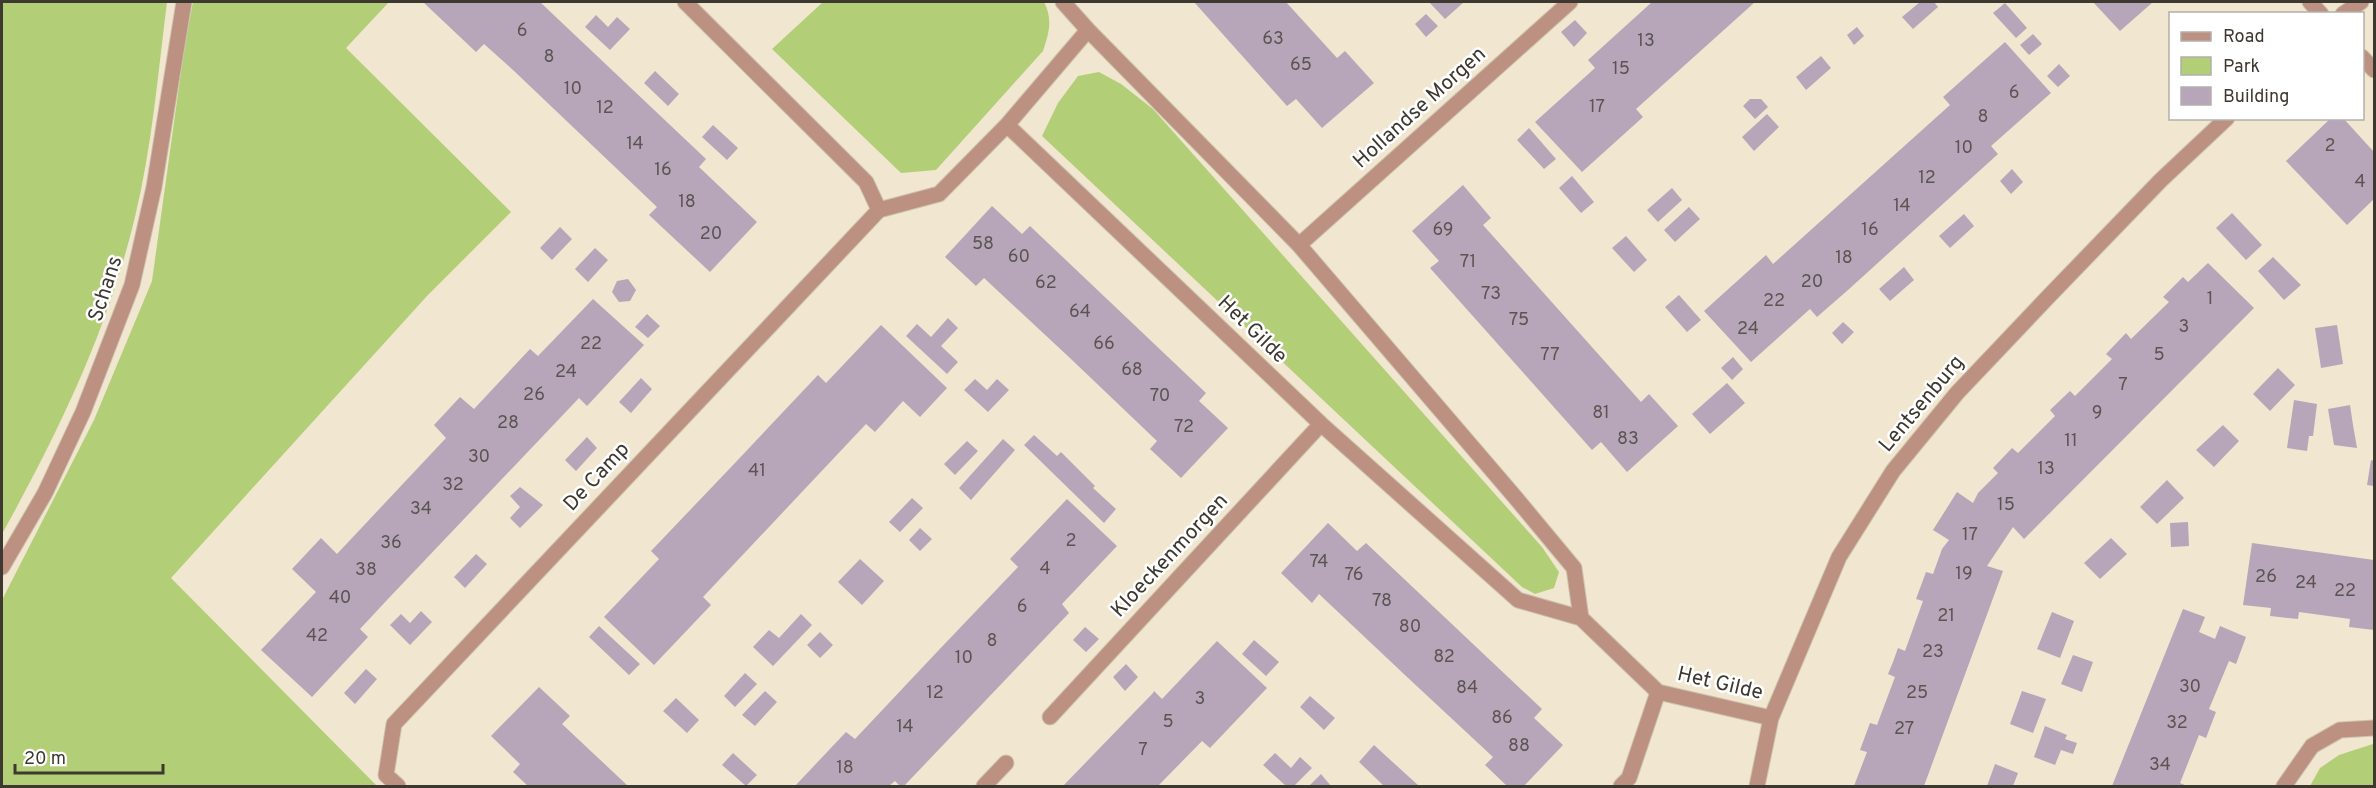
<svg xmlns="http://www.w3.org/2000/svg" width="2376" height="788" viewBox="0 0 2376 788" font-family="Overpass,sans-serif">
<rect width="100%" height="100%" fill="#f1e6cf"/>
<path fill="#b2cf77" d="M2,2H167C158,73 152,147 135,217C108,330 58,433 2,534Z
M193,2H389L346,48L511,212L427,296L171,578L377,786H2V600L94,420L152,281L185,43Z
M823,2H1044C1053,19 1049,33 1043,51L936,170L901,173L772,49Z
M1099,72L1121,84L1153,109L1542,547L1559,572L1554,588L1535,594L1522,587L1042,136L1058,103L1078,76Z
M2373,744L2374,745V786H2310L2320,768L2339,755Z"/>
<path fill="#b7a6b9" d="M423,2H540L706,159L699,167L757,222L710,272L649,215L657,207L513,70L484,44L476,52Z
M1194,2H1286L1337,58L1345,51L1374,83L1322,128L1296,99L1287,106Z
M1429,2H1464L1445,19Z
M1652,2H1755L1636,109L1643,117L1582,172L1535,122L1595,68L1588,60Z
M1920,2H1934L1938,7L1913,29L1902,17Z
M2093,2H2153L2120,31Z
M2005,3L2027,28L2016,38L1993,13Z
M1426,14L1438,26L1426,37L1415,24Z
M596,15L608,27L617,17L630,29L610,50L585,27Z
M1575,20L1587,33L1574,47L1561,32Z
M1857,27L1864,36L1854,45L1847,35Z
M2033,34L2042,44L2029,55L2020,45Z
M2005,42L2051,93L1991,146L1998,154L1848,290L1817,317L1810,309L1751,362L1704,311L1766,255L1773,264L1950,105L1943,97Z
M1821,56L1831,68L1806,90L1796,77Z
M2059,64L2070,76L2058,87L2047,76Z
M655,71L679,94L668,106L644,83Z
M1750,99H1761L1768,107L1755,119L1743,106Z
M1767,114L1779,127L1754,151L1742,137Z
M2331,118H2343L2374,152V199L2347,225L2286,161Z
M713,125L738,148L727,160L702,137Z
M1529,128L1556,159L1544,169L1517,140Z
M2012,169L2023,182L2011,194L2000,181Z
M1572,176L1594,202L1581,213L1559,188Z
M1463,185L1491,218L1483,225L1641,402L1649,394L1678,426L1627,472L1601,442L1592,450L1430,268L1439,261L1412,231Z
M1672,188L1682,200L1658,222L1647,210Z
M992,206L1022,234L1030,226L1206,393L1199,401L1228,428L1181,478L1150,449L1157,441L1071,359L984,278L976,286L945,257Z
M1689,207L1700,219L1675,242L1664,230Z
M2232,213L2262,245L2246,260L2216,228Z
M1964,214L1974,226L1950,248L1939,236Z
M560,227L572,239L552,260L540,248Z
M1626,236L1647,260L1634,272L1612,248Z
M595,248L608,260L588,282L575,269Z
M2273,257L2301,285L2284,300L2258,271Z
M2208,263L2254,308L2024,539L2013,527L1987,566L2003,571L1924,786H1854L1867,752L1860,750L1870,723L1877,725L1895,677L1888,674L1893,662L1898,648L1905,651L1923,601L1916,599L1926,572L1933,574L1942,549L1949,540L1933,530L1957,492L1973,503L1978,493L1998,473L1993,468L2012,448L2018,453L2055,416L2050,410L2070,391L2075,396L2112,359L2106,354L2126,333L2131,339L2169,302L2163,297L2183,277L2188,282Z
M1904,267L1914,280L1890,301L1879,289Z
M628,279L636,290L630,301L619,302L612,292L617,281Z
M1679,295L1701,320L1687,332L1665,307Z
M593,299L644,345L587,406L579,398L387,600L360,629L368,637L312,697L261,650L316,592L292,569L321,538L337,554L446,438L434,425L460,397L474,409L530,349L538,356Z
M647,314L660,326L648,338L635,327Z
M948,318L958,328L941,346L958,362L947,374L906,336L917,324L931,337Z
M1843,322L1854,332L1842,344L1832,333Z
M881,325L947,388L920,417L903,401L875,432L866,424L703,597L711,605L654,665L604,617L659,559L651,551L734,464L817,376L818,375L826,383Z
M2337,325L2343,364L2321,368L2315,328Z
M1733,357L1743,369L1732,380L1721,368Z
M2278,368L2295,385L2270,411L2253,394Z
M641,378L652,389L631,413L619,402Z
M975,379L987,390L997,379L1009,390L988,412L964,390Z
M1727,383L1745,403L1710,434L1692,414Z
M2294,400L2317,404L2313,436H2309L2307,451L2287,448Z
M2350,405L2353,425L2357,448L2334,445L2328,409Z
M2223,425L2239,441L2214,467L2196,450Z
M1034,435L1057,456L1061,452L1095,486L1093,488L1116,509L1104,523L1024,445Z
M587,437L597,448L576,471L565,460Z
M1003,439L1015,450L971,500L959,488Z
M967,441L978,451L955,475L944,464Z
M2371,460L2374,461V486L2367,485Z
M2167,480L2184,498L2157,524L2140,507Z
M520,487L543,505L520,528L510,518L520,507L510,496Z
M912,498L923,508L900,532L889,522Z
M1067,499L1117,546L1062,604L1069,613L904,786H900L895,781L889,786H795L846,732L855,739L936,653L1018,567L1010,559Z
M2188,522L2189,546L2171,547L2170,523Z
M1328,523L1357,551L1366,543L1542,709L1534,718L1563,745L1524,786H1507L1485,765L1493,757L1406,676L1319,594L1312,603L1281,573Z
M920,528L932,539L920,551L909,540Z
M2111,538L2127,554L2100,579L2084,563Z
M2252,543L2374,560V630L2349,627L2350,619L2299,612L2298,619L2270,616L2271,608L2243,605Z
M476,554L487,564L465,588L454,577Z
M860,559L884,581L862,605L838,582Z
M2183,609L2205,617L2199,632L2215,639L2220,626L2246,637L2236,664L2229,661L2209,709L2216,712L2206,738L2199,735L2180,783L2187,786H2112Z
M421,611L432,622L410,645L390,625L401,614L410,623Z
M2052,612L2074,621L2060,658L2037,649Z
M801,614L812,625L773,666L753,647L769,630L779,638Z
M599,626L640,664L629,675L589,637Z
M1085,627L1099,639L1086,652L1073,640Z
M820,632L833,645L820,658L807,645Z
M1254,640L1279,662L1266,676L1242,654Z
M1217,641L1267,688L1210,748L1202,741L1158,786H1063L1153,693L1154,691L1162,699Z
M2073,655L2093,662L2082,692L2061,684Z
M1126,664L1138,677L1125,691L1113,677Z
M366,669L377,679L355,704L344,693Z
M745,673L757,684L735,707L724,696Z
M539,687L570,716L562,724L628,786H528L513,772L520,764L491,736Z
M765,691L777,702L755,726L742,715Z
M2022,691L2046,699L2033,733L2010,724Z
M1310,696L1335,718L1324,730L1300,707Z
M676,698L699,720L687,733L663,711Z
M2045,726L2067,735L2065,739L2077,743L2073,754L2061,750L2055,765L2034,757Z
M1374,745L1386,756L1419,786H1384L1359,762Z
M733,753L757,775L746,786L722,765Z
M1275,753L1291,768L1300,757L1312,768L1294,786H1286L1263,765Z
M1995,764L2018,773L2013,786H1987Z
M1321,774L1331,786H1309Z"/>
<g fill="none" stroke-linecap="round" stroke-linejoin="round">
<g stroke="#cdc3af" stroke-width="17">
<path id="minor" d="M2310,2L2321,14
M2343,14L2361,2
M1088,30L1299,245L1515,497L1574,568L1581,618
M2362,57L2374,70
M1007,125L1321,424L1518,600L1581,618L1658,692L1771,718
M879,210L939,194L1007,125L1088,30L1063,2
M1299,245L1570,2
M2,567L45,493L83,412L132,285L154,187L184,2
M1050,717L1321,424
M398,786L386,775L394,724L879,210L866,182L685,2
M984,786L1006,763
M1621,786L1629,778L1658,692
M1757,786L1771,718L1839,557L1893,471L1957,393L2049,296L2161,180L2227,118
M2284,786L2312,746L2340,730L2374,728"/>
</g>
<use href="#minor" stroke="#bc9182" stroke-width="15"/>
</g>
<g text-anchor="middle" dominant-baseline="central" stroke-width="5" stroke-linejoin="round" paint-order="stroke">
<g font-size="18" fill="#5c5452">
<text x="522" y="31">6</text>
<text x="1273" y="39">63</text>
<text x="1646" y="41">13</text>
<text x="549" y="57">8</text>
<text x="1301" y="65">65</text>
<text x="1621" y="69">15</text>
<text x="573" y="89">10</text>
<text x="2014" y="93">6</text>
<text x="1597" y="107">17</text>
<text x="605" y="108">12</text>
<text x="1983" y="117">8</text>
<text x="635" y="144">14</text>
<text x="2330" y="146">2</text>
<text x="1964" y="148">10</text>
<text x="663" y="170">16</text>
<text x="1927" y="178">12</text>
<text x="2360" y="182">4</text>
<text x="687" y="202">18</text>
<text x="1902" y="206">14</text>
<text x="1443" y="230">69</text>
<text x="1870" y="230">16</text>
<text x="711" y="234">20</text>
<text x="983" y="244">58</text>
<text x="1019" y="257">60</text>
<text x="1844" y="258">18</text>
<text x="1468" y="262">71</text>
<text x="1812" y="282">20</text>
<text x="1046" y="283">62</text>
<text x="1491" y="294">73</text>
<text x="2210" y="299">1</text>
<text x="1774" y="301">22</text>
<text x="1080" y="312">64</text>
<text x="1519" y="320">75</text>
<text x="2184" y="327">3</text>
<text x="1748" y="329">24</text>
<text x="591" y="344">22</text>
<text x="1104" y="344">66</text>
<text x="1550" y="355">77</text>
<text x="2159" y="355">5</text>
<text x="1132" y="370">68</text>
<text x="566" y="372">24</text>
<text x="2123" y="385">7</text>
<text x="534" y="395">26</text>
<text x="1160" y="396">70</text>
<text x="1601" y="413">81</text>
<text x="2097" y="413">9</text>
<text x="508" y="423">28</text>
<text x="1184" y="427">72</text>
<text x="1628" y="439">83</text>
<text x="2071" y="441">11</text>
<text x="479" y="457">30</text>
<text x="2046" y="469">13</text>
<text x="757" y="471">41</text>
<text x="453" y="485">32</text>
<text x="2006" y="505">15</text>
<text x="421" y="509">34</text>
<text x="1970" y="535">17</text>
<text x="1071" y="541">2</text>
<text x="391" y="543">36</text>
<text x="1319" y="562">74</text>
<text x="1045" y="569">4</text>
<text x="366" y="570">38</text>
<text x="1964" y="574">19</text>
<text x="1354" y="575">76</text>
<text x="2266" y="577">26</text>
<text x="2306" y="583">24</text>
<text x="2345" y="591">22</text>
<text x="340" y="598">40</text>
<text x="1382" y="601">78</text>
<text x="1022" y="607">6</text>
<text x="1946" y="616">21</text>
<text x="1410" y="627">80</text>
<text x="317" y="636">42</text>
<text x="992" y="641">8</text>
<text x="1933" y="652">23</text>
<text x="1444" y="657">82</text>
<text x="964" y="658">10</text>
<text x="2190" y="687">30</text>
<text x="1467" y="688">84</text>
<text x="935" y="693">12</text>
<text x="1917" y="693">25</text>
<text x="1200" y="699">3</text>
<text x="1502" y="718">86</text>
<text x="1168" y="722">5</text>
<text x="2177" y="723">32</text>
<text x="905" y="727">14</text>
<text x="1904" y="729">27</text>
<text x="1519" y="746">88</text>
<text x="1143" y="750">7</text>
<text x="2160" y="765">34</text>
<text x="845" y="768">18</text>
</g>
<g font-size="21" fill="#3d3930" stroke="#fff">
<text transform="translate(1420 108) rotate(-42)">Hollandse Morgen</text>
<text transform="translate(106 289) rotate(-72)">Schans</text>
<text transform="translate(1252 330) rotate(44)">Het Gilde</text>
<text transform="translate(1922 404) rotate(-50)">Lentsenburg</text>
<text transform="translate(597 477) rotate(-47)">De Camp</text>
<text transform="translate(1170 556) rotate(-47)">Kloeckenmorgen</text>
<text transform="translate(1720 684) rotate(13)">Het Gilde</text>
</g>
</g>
<rect width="2376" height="788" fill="none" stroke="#3d3930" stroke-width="6"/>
<rect x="2169" y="12" width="195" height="108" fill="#ffffff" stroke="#b1b0ac" stroke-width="1.5"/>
<rect x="2181" y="32" width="30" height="9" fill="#bc9182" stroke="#b1b0ac" stroke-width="1.5"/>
<text x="2223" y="42" font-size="18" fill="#3d3930">Road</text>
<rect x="2181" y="57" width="30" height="18" fill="#b2cf77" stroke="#b1b0ac" stroke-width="1.5"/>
<text x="2223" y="72" font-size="18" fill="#3d3930">Park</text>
<rect x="2181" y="87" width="30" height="18" fill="#b7a6b9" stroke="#b1b0ac" stroke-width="1.5"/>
<text x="2223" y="102" font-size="18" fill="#3d3930">Building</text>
<path d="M15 764v9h148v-9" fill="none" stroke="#3d3930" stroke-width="3"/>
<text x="24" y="764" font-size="18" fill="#3d3930" stroke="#ffffff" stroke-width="4.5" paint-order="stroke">20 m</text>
</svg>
